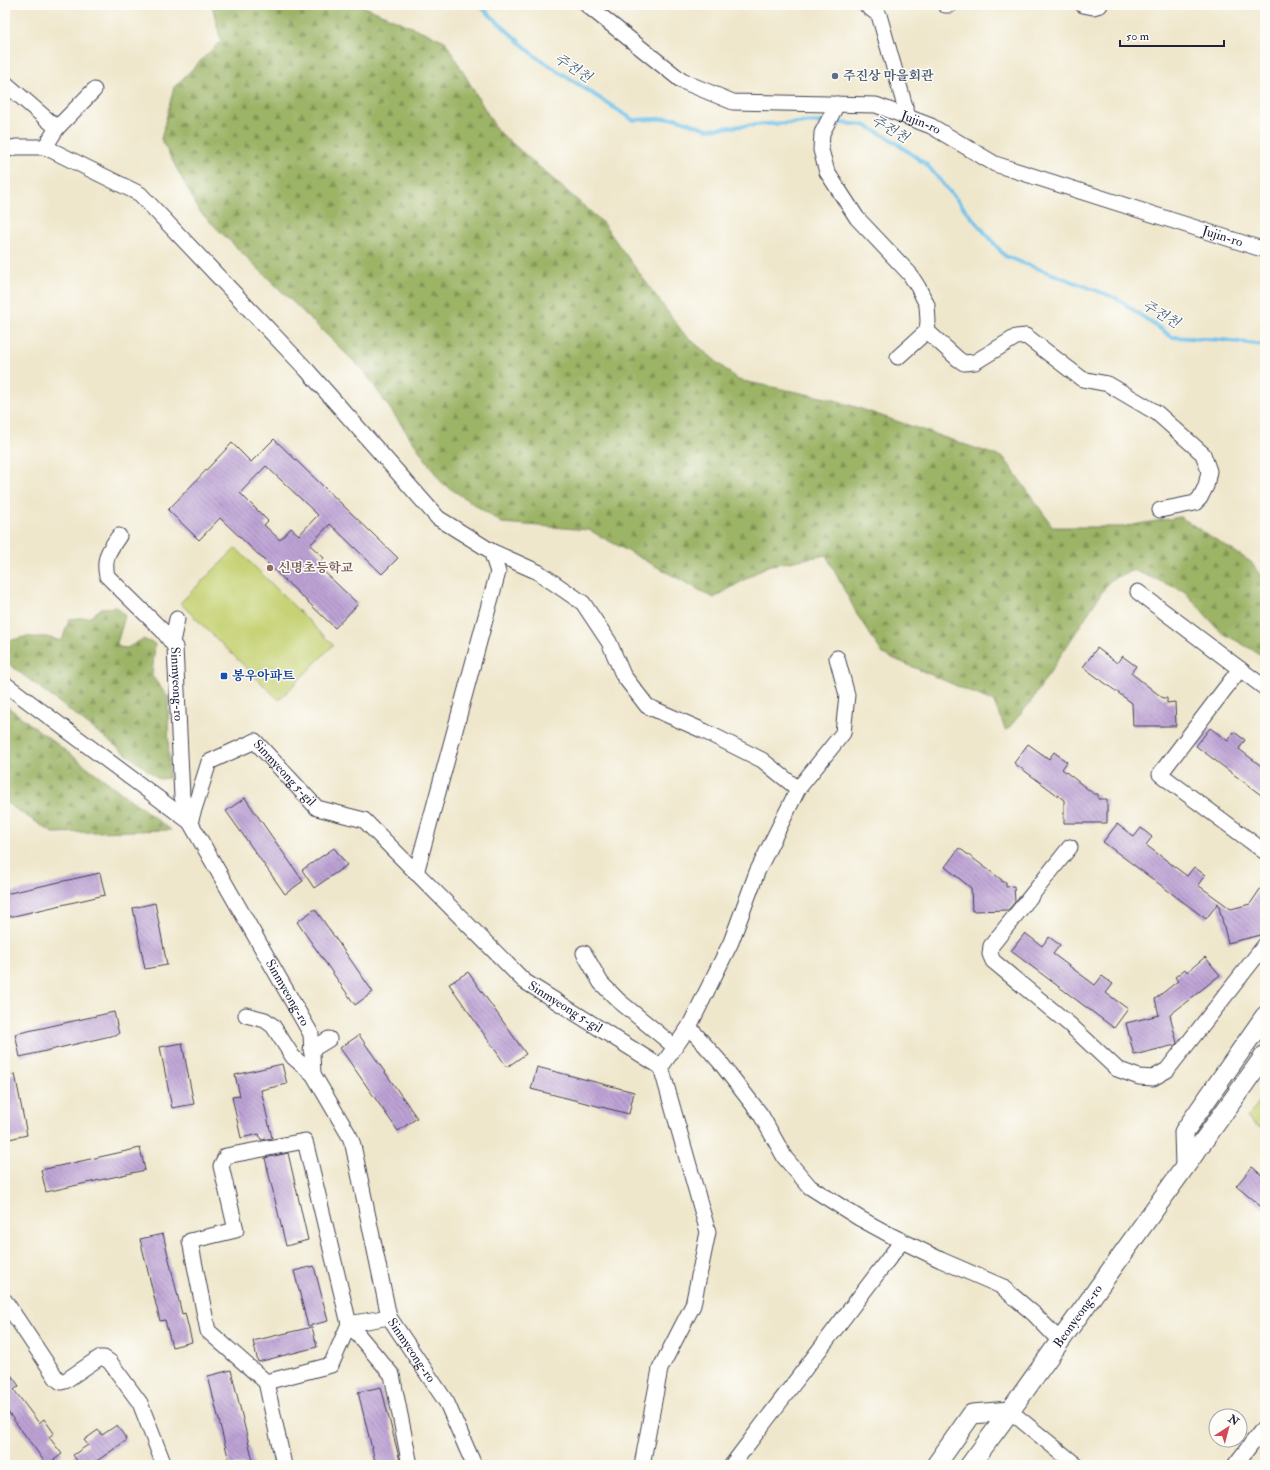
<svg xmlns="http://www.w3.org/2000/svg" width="1270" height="1470" viewBox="0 0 1270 1470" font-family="'IM FELL Double Pica','Noto Serif KR',serif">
<defs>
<pattern id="forest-firs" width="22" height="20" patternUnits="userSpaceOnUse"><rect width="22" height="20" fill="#9cb466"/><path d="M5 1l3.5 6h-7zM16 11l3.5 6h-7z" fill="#7f9255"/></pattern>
<pattern id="building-back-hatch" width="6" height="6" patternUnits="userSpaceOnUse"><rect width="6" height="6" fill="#bda3d5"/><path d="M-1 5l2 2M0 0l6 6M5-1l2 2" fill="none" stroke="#9984ae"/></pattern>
</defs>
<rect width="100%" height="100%" fill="#fdfcf7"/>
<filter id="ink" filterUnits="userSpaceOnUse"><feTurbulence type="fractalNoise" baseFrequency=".025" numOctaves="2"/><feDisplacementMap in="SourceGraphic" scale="8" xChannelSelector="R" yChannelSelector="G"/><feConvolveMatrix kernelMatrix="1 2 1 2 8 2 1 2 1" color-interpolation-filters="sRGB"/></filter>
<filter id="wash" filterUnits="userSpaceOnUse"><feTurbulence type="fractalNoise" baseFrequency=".012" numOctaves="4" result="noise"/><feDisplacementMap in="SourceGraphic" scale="16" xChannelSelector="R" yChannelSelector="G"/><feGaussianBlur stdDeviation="0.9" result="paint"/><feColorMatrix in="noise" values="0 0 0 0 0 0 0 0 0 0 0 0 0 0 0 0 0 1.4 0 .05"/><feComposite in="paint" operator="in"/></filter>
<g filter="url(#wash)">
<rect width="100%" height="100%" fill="#efe7cc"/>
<path fill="#c6d274" stroke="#747a58" d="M236,548L333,645L279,700L180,603Z
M1265,1094V1131L1247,1118Z"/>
<path fill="url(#forest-firs)" stroke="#5f6b50" d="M212,5H360L445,41L497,130L601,221L684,334L738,380L835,400L1004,458L1053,527H1121L1180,517L1251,562L1265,582V657L1221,632L1184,591L1133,570L1109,581L1030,703L1006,731L994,702L883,654L858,616L826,555L767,566L714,598L589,530L502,523L442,483L363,370L200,212L161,139L174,87L221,41Z
M117,607L125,616L117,643L119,647L127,648L143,639L155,644L152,676L168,697L169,778L159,779L5,661V642L24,637H46L62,641L69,619L90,617L102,608Z
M5,705L171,830L53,833L5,802Z"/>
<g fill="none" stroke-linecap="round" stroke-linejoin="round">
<path stroke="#71c2ec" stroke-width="4" d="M479,5L535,56L633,120L675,118L707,129L766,124L824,122
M831,122L864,125L889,138L927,165L1005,256L1116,298L1172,337L1222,340L1265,345"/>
</g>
<g id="blocks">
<path fill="url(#building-back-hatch)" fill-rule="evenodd" d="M274,439L398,558L382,574L330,524L310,545L324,558L317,565L358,604L335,628L220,518L199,540L168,510L232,443L251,462ZM266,466L318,515L299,535L291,528L280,540L264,525L268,521L240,493Z
M1097,648L1117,663L1122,656L1136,666L1131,673L1163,698H1167V703L1175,702L1176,726H1133L1132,703L1083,667Z
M1210,728L1228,741L1234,732L1245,740L1239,749L1265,769V798L1196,746Z
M1028,744L1049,759L1054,752L1067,762L1062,769L1094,794H1098V799H1107V823H1064V800L1014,763Z
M245,798L303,881L285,894L226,811Z
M1117,824L1134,837L1141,828L1152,837L1146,845L1187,876L1194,867L1205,875L1198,885L1231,909L1250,904L1265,882V934L1228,943L1218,903L1206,919L1103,842Z
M334,848L347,865L314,888L302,870Z
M959,848L1002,880V882H1006V887L1014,886L1015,902L1008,910L972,911L971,888L945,867Z
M100,873L105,895L5,918V894Z
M155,903L167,965L145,969L133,908Z
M315,909L373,992L355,1005L297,922Z
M1025,933L1042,946L1049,937L1060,945L1053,954L1095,985L1102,976L1113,984L1106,993L1128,1009L1114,1028L1011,951Z
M1205,957L1220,975L1170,1015L1177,1043L1175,1045L1134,1055L1126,1023L1159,1015L1155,999L1178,981L1175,977L1185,969L1187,972Z
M468,972L526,1054L507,1067L449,984Z
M114,1012L119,1034L20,1057L15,1034Z
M359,1035L417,1118L398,1131L340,1048Z
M182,1043L194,1104L172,1108L160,1047Z
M282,1064L287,1084L261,1090L272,1138L261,1140L259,1134L241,1138L232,1097L240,1096L235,1075Z
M537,1067L634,1092L629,1114L531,1089Z
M15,1074L27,1135L5,1140V1076Z
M140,1148L145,1170L46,1192L41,1170Z
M288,1153L308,1240L286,1246L265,1158Z
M1252,1167L1265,1178V1210L1236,1186Z
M163,1234L182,1314L185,1313L192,1342L172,1347L165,1320L160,1321L140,1239Z
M314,1266L328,1321L308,1326L294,1271Z
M312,1327L317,1347L258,1362L253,1341Z
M5,1366L19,1386L14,1390L39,1423L44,1419L54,1433L49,1437L62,1454L47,1465L5,1408Z
M231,1370L254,1465H230L208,1376Z
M381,1387L401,1465H376L358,1392Z
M117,1425L127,1440L91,1465H80L73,1455L88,1445L84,1440L98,1430L102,1435Z"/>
</g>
</g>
<g filter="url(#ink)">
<use href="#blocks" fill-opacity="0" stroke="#414051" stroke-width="1"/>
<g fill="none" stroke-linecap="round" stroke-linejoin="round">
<g stroke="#414051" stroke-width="17">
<g id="minor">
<path id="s1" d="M587,5L682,81L733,102L876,105L931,126L995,164L1265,250"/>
<path d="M866,5L879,15L908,117"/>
<path d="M945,5H950"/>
<path d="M1083,5L1093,7L1100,5"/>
<path d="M5,83L57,128"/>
<path d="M837,104L822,133L821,150L827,172L857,218L909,273L918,287L927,305L928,321L927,331L898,357"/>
<path d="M45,147L140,194L306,369L438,518L491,551L498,572L416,873"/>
<path d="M5,150L16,147H45L57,128L94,90"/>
<path d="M927,331L958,359L964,363L975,362L1016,337L1026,336L1082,379L1108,384L1157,413L1203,454L1209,471L1206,486L1200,498L1195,503L1160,510"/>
<path id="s2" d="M119,536C109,550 103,558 107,576L163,631L175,647L182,797L190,822L311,1034L313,1074L350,1137L353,1145L389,1317L447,1403L474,1465"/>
<path d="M491,551L538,572L583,603L609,642L623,675L647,706L704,731L762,760L798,789"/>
<path d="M1138,592L1265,688"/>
<path d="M172,642L177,619"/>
<path d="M1240,669L1160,774L1265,852"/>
<path d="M5,684L190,822"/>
<path id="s3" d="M190,822L209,762L255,741L317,808L364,820L524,981L661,1067L708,1232L693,1305L660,1369L642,1465"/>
<path d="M1070,847L991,946L990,954L993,961L1069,1024L1117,1069L1139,1077L1153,1078L1167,1070L1265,945"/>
<path d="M584,953L601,983L619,1001L675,1047"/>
<path d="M246,1015L265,1020L273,1026L293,1057L313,1074"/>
<path d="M689,1027L720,1062L761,1115L785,1158L810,1187L859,1218L892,1236L941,1260L1001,1286L1034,1314L1060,1341"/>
<path d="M311,1050L329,1039"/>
<path d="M661,1067L689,1027L731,942L757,872L798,789L843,733L847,695L837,658"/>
<path d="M5,1301L57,1379L61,1382L65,1381L99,1358H104L110,1362L140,1403L164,1465"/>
<path d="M266,1382L208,1331L190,1241L236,1230L221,1166L226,1156L305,1141L349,1324L392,1375L410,1465"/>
<path d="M1010,1411L1076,1465"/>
<path d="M284,1465L266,1382L331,1365L349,1324L389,1317"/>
<path d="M732,1465L902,1241"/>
<path d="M1235,1465L1265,1426"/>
</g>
</g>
<g stroke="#414051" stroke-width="21">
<g id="major">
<path d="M1185,1166L1184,1132L1265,1016"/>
<path d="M936,1465L972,1414L1010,1411"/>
<path id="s4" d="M970,1465L1010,1411L1265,1055"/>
</g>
</g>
<use href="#minor" stroke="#fff" stroke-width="15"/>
<use href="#major" stroke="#fff" stroke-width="19"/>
</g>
</g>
<circle fill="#5c6f8a" stroke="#fdfcf7" stroke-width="1.5" cx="835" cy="76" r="4"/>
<circle fill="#8d6e63" stroke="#fdfcf7" stroke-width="1.5" cx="270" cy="568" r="4"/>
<rect fill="#1a4fb4" stroke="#fdfcf7" stroke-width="1.5" x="220" y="672" width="8" height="8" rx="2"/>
<g text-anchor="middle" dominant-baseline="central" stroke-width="3" stroke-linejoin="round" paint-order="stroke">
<g font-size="13" font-weight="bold" fill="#4e5e75" stroke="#fdfcf7" text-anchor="start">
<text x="843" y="76">주진상 마을회관</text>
</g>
<g font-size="13" fill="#22223b" stroke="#fdfcf7">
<text stroke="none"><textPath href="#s1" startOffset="368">Jujin-ro</textPath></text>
<text stroke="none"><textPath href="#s1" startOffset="692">Jujin-ro</textPath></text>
<text stroke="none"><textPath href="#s2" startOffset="179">Sinmyeong-ro</textPath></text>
<text stroke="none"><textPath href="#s3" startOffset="157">Sinmyeong 5-gil</textPath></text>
<text stroke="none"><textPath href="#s2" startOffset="515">Sinmyeong-ro</textPath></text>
<text stroke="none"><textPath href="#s3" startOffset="529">Sinmyeong 5-gil</textPath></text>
<text stroke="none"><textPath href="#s4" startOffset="184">Beonyeong-ro</textPath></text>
<text stroke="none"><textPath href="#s2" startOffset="900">Sinmyeong-ro</textPath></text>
</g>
<g font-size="13" font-weight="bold" fill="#785e54" stroke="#fdfcf7" text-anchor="start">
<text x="278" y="568">신명초등학교</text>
</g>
<g font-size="13" font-weight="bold" fill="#164399" stroke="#fdfcf7" text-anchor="start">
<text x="232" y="676">봉우아파트</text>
</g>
<g font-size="14" font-style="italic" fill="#3e5a79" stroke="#fdfcf7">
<text transform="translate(573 68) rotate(33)">주전천</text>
<text transform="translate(890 129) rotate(30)">주전천</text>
<text transform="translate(1161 314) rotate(31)">주전천</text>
</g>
</g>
<rect width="1270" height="1470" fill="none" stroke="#fdfcf7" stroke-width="20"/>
<g transform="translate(1228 1428) rotate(36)"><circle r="19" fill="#fdfcf7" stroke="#a5a5ac"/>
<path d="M0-3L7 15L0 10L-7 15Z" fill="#d1495b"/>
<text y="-6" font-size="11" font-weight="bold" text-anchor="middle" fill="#22223b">N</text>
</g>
<path d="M1120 40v6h104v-6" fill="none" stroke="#22223b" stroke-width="2"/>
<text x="1126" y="40" font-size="12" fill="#22223b" stroke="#fdfcf7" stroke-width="3" paint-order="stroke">50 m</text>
</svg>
